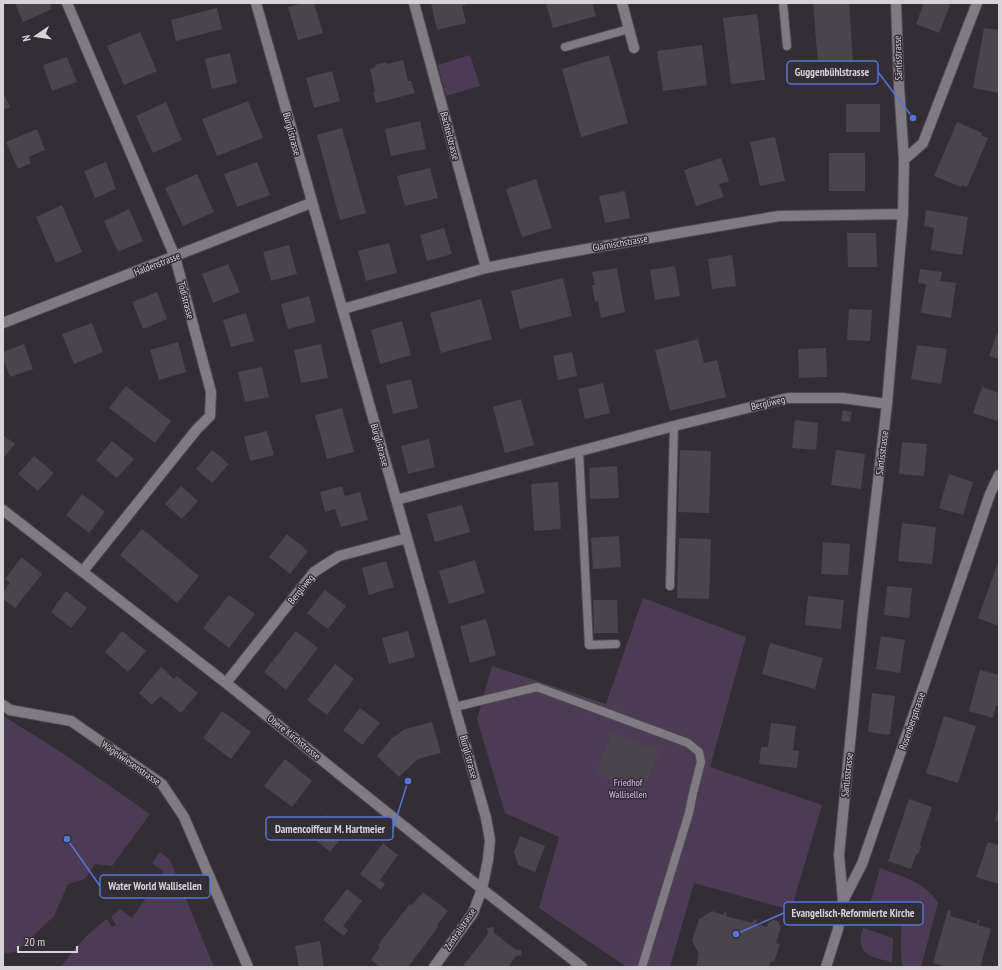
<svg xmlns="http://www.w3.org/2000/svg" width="1002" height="970" viewBox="0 0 1002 970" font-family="'PT Sans Narrow',sans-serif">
<rect width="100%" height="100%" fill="#332e36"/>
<path fill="#4d3b56" d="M470,55L480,86L446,96L438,65Z
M643,598L746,637L710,767L822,805L791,910L694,883L670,967H627L539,908L559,837L505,813L477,719L492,666L606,704Z
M3,716L58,750L150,814L112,866L95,864L85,879L68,884L54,916L17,951L3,954Z
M160,852L170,860L214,967H61C76,946 86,935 107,919L112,927L116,925L111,917L120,909L132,918L164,872L152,863Z
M880,868C901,876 926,882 938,903L921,967H908L902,965C902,960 901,955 901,949C900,933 907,907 884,903L879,919L867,915Z
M863,928L893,938L892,962C872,957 854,955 863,928Z"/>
<path fill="#4a444d" d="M15,3H50L52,9L23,22Z
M303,3H314L323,33L298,40L288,7Z
M431,3H471L462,6L466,23L437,30Z
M546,3H592L596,16L553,28Z
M813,3H849L853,61L818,64Z
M924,3H944L950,5L939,33L916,24Z
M217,8L222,29L176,41L171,20Z
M757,14L765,80L731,84L723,18Z
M984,28L999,30V93L973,88Z
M140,32L157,71L124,85L107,46Z
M702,45L707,85L663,91L657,51Z
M230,53L237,83L212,89L205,59Z
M609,55L628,123L581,137L562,69Z
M67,57L77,82L52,91L43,65Z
M403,60L408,81H411L415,93L376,103L373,92L375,91L370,69L376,67L375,65L387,62V64Z
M332,71L340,101L314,108L306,78Z
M3,92L10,107L3,110Z
M248,101L263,138L217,156L202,119Z
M166,102L182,140L153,153L136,116Z
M846,104H880V132H846Z
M420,121L426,149L391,156L385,129Z
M957,122L982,133L981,135L988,138L967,187L962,185L961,187L934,176Z
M342,128L366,213L340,220L317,135Z
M37,129L45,150L28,157L31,163L18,169L6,142Z
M775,137L785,181L760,186L750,142Z
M829,153H865V191H829Z
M721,158L729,181L719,184L724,197L696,206L684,170Z
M106,162L116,189L95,198L84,171Z
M257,162L270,195L237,207L224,174Z
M430,168L438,198L405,206L397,176Z
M197,174L214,212L183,226L165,188Z
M536,179L552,228L522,237L506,189Z
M625,191L630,218L605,223L599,196Z
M62,205L82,252L56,263L36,217Z
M129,209L143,241L118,252L104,221Z
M926,210L968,217L962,255L931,250L934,228L924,226Z
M444,228L452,254L427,261L420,235Z
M847,233H876L877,267H848Z
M389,243L397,273L366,281L358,251Z
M289,245L297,274L271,281L263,252Z
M732,255L736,286L712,289L708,259Z
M228,264L240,292L213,303L202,274Z
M675,266L680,296L655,300L650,270Z
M617,268L625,312L601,318L598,301L595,302L592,285H595L592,272Z
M920,269L942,272L940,281L956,283L951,318L921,313L926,284L918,283Z
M563,278L572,316L520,329L511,291Z
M157,292L167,319L143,329L132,302Z
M309,296L316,322L288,329L281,304Z
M481,299L492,339L441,353L430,313Z
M849,309L872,310L870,341L847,340Z
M246,313L254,341L231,347L223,320Z
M402,321L411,355L380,364L371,330Z
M92,323L103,352L74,364L62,334Z
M997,334L999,335V359L989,356Z
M698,339L704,363L717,360L726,397L670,411L655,350Z
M178,342L186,372L159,380L150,350Z
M24,344L33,369L10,377L3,359V352Z
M321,344L328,378L301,383L294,350Z
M917,345L947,349L941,384L911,379Z
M826,348L827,377L799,378L798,349Z
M572,352L577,376L558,380L553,356Z
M262,367L269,397L245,402L238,372Z
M411,379L418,408L393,414L386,385Z
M603,383L610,413L585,419L578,389Z
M126,386L171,421L155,443L109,408Z
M982,387L999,393V416L997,421L973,413Z
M521,399L534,445L505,453L493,407Z
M342,408L354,452L327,459L315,415Z
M843,410L852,412L850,422L841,421Z
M795,420L818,423L816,450L792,448Z
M267,431L274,455L250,461L244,437Z
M3,435L15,444L3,459Z
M429,439L435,467L408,474L401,446Z
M112,441L134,459L117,478L96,460Z
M902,442L927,444L924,476L899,474Z
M212,450L229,464L212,483L196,469Z
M680,450L711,451L709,513L678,512Z
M836,450L865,454L861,489L831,485Z
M34,456L54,473L38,491L18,474Z
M617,466L619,498L590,499L589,468Z
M949,474L973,482L963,515L939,508Z
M558,482L561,529L534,531L531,484Z
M181,486L198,501L182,519L165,504Z
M342,486L345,496L360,492L368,520L341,527L335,509L325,512L320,492Z
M82,494L105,512L89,533L66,515Z
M462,505L470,532L435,542L427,514Z
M902,523L936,527L932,564L898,561Z
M142,529L199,576L177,603L120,555Z
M287,534L308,551L290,574L269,557Z
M619,536L621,567L593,569L591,538Z
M679,538L711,539L709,599L677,598Z
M823,542L850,544L848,575L821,574Z
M22,557L42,574L15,608L3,599V592L10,583L5,579Z
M475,560L485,593L449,604L439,571Z
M999,560V626L978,618Z
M386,561L394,587L369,595L362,568Z
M887,586L912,588L909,618L884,615Z
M325,590L346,606L328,629L307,613Z
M66,591L87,608L71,628L51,612Z
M229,595L255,614L229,648L203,628Z
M808,596L844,600L841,629L805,625Z
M593,600H617L618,633H594Z
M486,619L496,655L470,663L460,626Z
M122,631L146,651L128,672L105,652Z
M296,631L318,648L286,690L264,672Z
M408,631L415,657L389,664L382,638Z
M881,636L905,640L900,673L876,669Z
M770,643L823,658L815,689L762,674Z
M335,664L354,679L327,715L307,700Z
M161,667L174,679L177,676L198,693L181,713L160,696L152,705L139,693Z
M980,670L999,675V706H996L993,718L969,711Z
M872,693L895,696L890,735L868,732Z
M360,708L380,723L362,745L343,730Z
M222,711L251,732L231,759L203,738Z
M944,716L976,726L958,783L926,773Z
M432,722L441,753L418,759L399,777L377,756L392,738L405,729Z
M771,723L796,726L793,750L799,751L797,768L759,764L761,747H768Z
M612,733L659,751L643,791L596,773Z
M285,759L312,781L292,807L264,786Z
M909,799L932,807L920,844L921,847L919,853L916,855L911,869L888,861Z
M999,807V822L995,821Z
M327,815L347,831L330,852L310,835Z
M520,836L545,846L535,872L518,865L514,852Z
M988,842L999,845V884L976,877Z
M383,843L398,855L380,880L385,884L381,890L360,874Z
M347,889L362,901L343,926L348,930L344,936L323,920Z
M423,892L448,911L437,925L439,926L408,967H380L371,960L380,947L378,945L410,904L412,905Z
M948,910L951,911L950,916L977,924L978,919L980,920L978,925L991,929L980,967H948L933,963Z
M712,911L724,915V912L727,913L726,916L752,923L754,919L757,920L756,924L767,927L768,923L773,920L778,921L781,927L776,943L780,944L774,962L771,961L769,967H696L699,954L692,941L699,919Z
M493,927L494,933L516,950H521L522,955L516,956L508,967H462L488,934L487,928Z
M320,941L324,967H299L295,946Z"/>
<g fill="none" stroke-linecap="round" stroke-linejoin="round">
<g stroke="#4f4b52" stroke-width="10">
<path id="lane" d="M783,3L787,46
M565,47L629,29
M579,452L589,645L616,644
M670,586L674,426
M455,707L537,687L688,743L699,752L701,762L693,793L689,813L642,967"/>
</g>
<g stroke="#4f4b52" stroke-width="12">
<path id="street" d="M67,3L175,257L211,392L210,416L197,429L83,571
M256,3C331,275 411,546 486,818L490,840L488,860L482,889L473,913L434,967
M414,3L486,268
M622,3L634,48
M904,160L923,143L977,3
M343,309L486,268L541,257L684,232L779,216L903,214
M3,323L311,203
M396,500L674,426L788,398H842L887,404
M3,510L226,683L482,889L582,967
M226,683L314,572L328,563L339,556L407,538
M3,705L10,710L71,721L162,784L184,817L248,967
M843,901L839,855L863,611L887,404L903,214L904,160L899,86L896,3
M826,967L838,929L843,901L862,864L990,494L999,475"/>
</g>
<use href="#lane" stroke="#807a83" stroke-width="8"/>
<use href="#street" stroke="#807a83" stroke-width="10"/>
</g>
<g text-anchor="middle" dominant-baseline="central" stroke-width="3" stroke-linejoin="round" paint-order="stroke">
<g font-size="10" fill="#d6d3d8" stroke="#332e36">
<text transform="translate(898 58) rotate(-92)">Säntisstrasse</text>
<text transform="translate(292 134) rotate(75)">Bürglistrasse</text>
<text transform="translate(450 136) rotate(75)">Bachtelstrasse</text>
<text transform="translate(620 243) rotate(-10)">Glärnischstrasse</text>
<text transform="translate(157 264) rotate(-21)">Haldenstrasse</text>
<text transform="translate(186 300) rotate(75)">Tödistrasse</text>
<text transform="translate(768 403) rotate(-13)">Bergliweg</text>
<text transform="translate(380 445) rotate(74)">Bürglistrasse</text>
<text transform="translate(882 453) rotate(-83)">Säntisstrasse</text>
<text transform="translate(301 589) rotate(-51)">Bergliweg</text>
<text transform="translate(912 721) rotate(-71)">Rosenbergstrasse</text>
<text transform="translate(294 737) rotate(39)">Obere Kirchstrasse</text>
<text transform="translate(469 757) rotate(75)">Bürglistrasse</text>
<text transform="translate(131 763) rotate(35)">Wägelwiesenstrasse</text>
<text transform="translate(847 775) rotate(-84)">Säntisstrasse</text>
<text transform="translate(460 929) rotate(-56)">Zentralstrasse</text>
</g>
<g font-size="10" fill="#dfb3f6" stroke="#332e36">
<text x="628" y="782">Friedhof<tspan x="628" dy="12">Wallisellen</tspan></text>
</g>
</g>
<path fill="none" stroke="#5476d8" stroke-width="1.5" d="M913 118L878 72M408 781L393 829M67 839L100 886M736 934L784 913"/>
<g fill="#5476d8" stroke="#332e36" stroke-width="1.5">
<circle cx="913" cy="118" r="4"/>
<circle cx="408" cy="781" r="4"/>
<circle cx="67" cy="839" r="4"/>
<circle cx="736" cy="934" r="4"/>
</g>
<g fill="#332e36" stroke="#5476d8" stroke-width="1.5">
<rect x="787" y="61" width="91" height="23" rx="4"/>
<rect x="266" y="817" width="127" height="23" rx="4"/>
<rect x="100" y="875" width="110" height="23" rx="4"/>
<rect x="784" y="902" width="139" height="23" rx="4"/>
</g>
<g font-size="11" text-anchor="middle" font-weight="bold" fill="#d6d3d8">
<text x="832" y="76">Guggenbühlstrasse</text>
<text x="330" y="833">Damencoiffeur M. Hartmeier</text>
<text x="155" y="890">Water World Wallisellen</text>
<text x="853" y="917">Evangelisch-Reformierte Kirche</text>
</g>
<rect width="1002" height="970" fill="none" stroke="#d6d3d8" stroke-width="8"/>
<g transform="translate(36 36) rotate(257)" stroke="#332e36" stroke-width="3" paint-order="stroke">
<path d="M0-3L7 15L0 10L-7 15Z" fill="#d6d3d8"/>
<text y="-6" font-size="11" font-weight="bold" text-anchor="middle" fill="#d6d3d8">N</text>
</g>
<path d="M18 946v6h59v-6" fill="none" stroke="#d6d3d8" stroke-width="2"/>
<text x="24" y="946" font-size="12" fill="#d6d3d8" stroke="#332e36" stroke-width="3" paint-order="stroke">20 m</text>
</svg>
